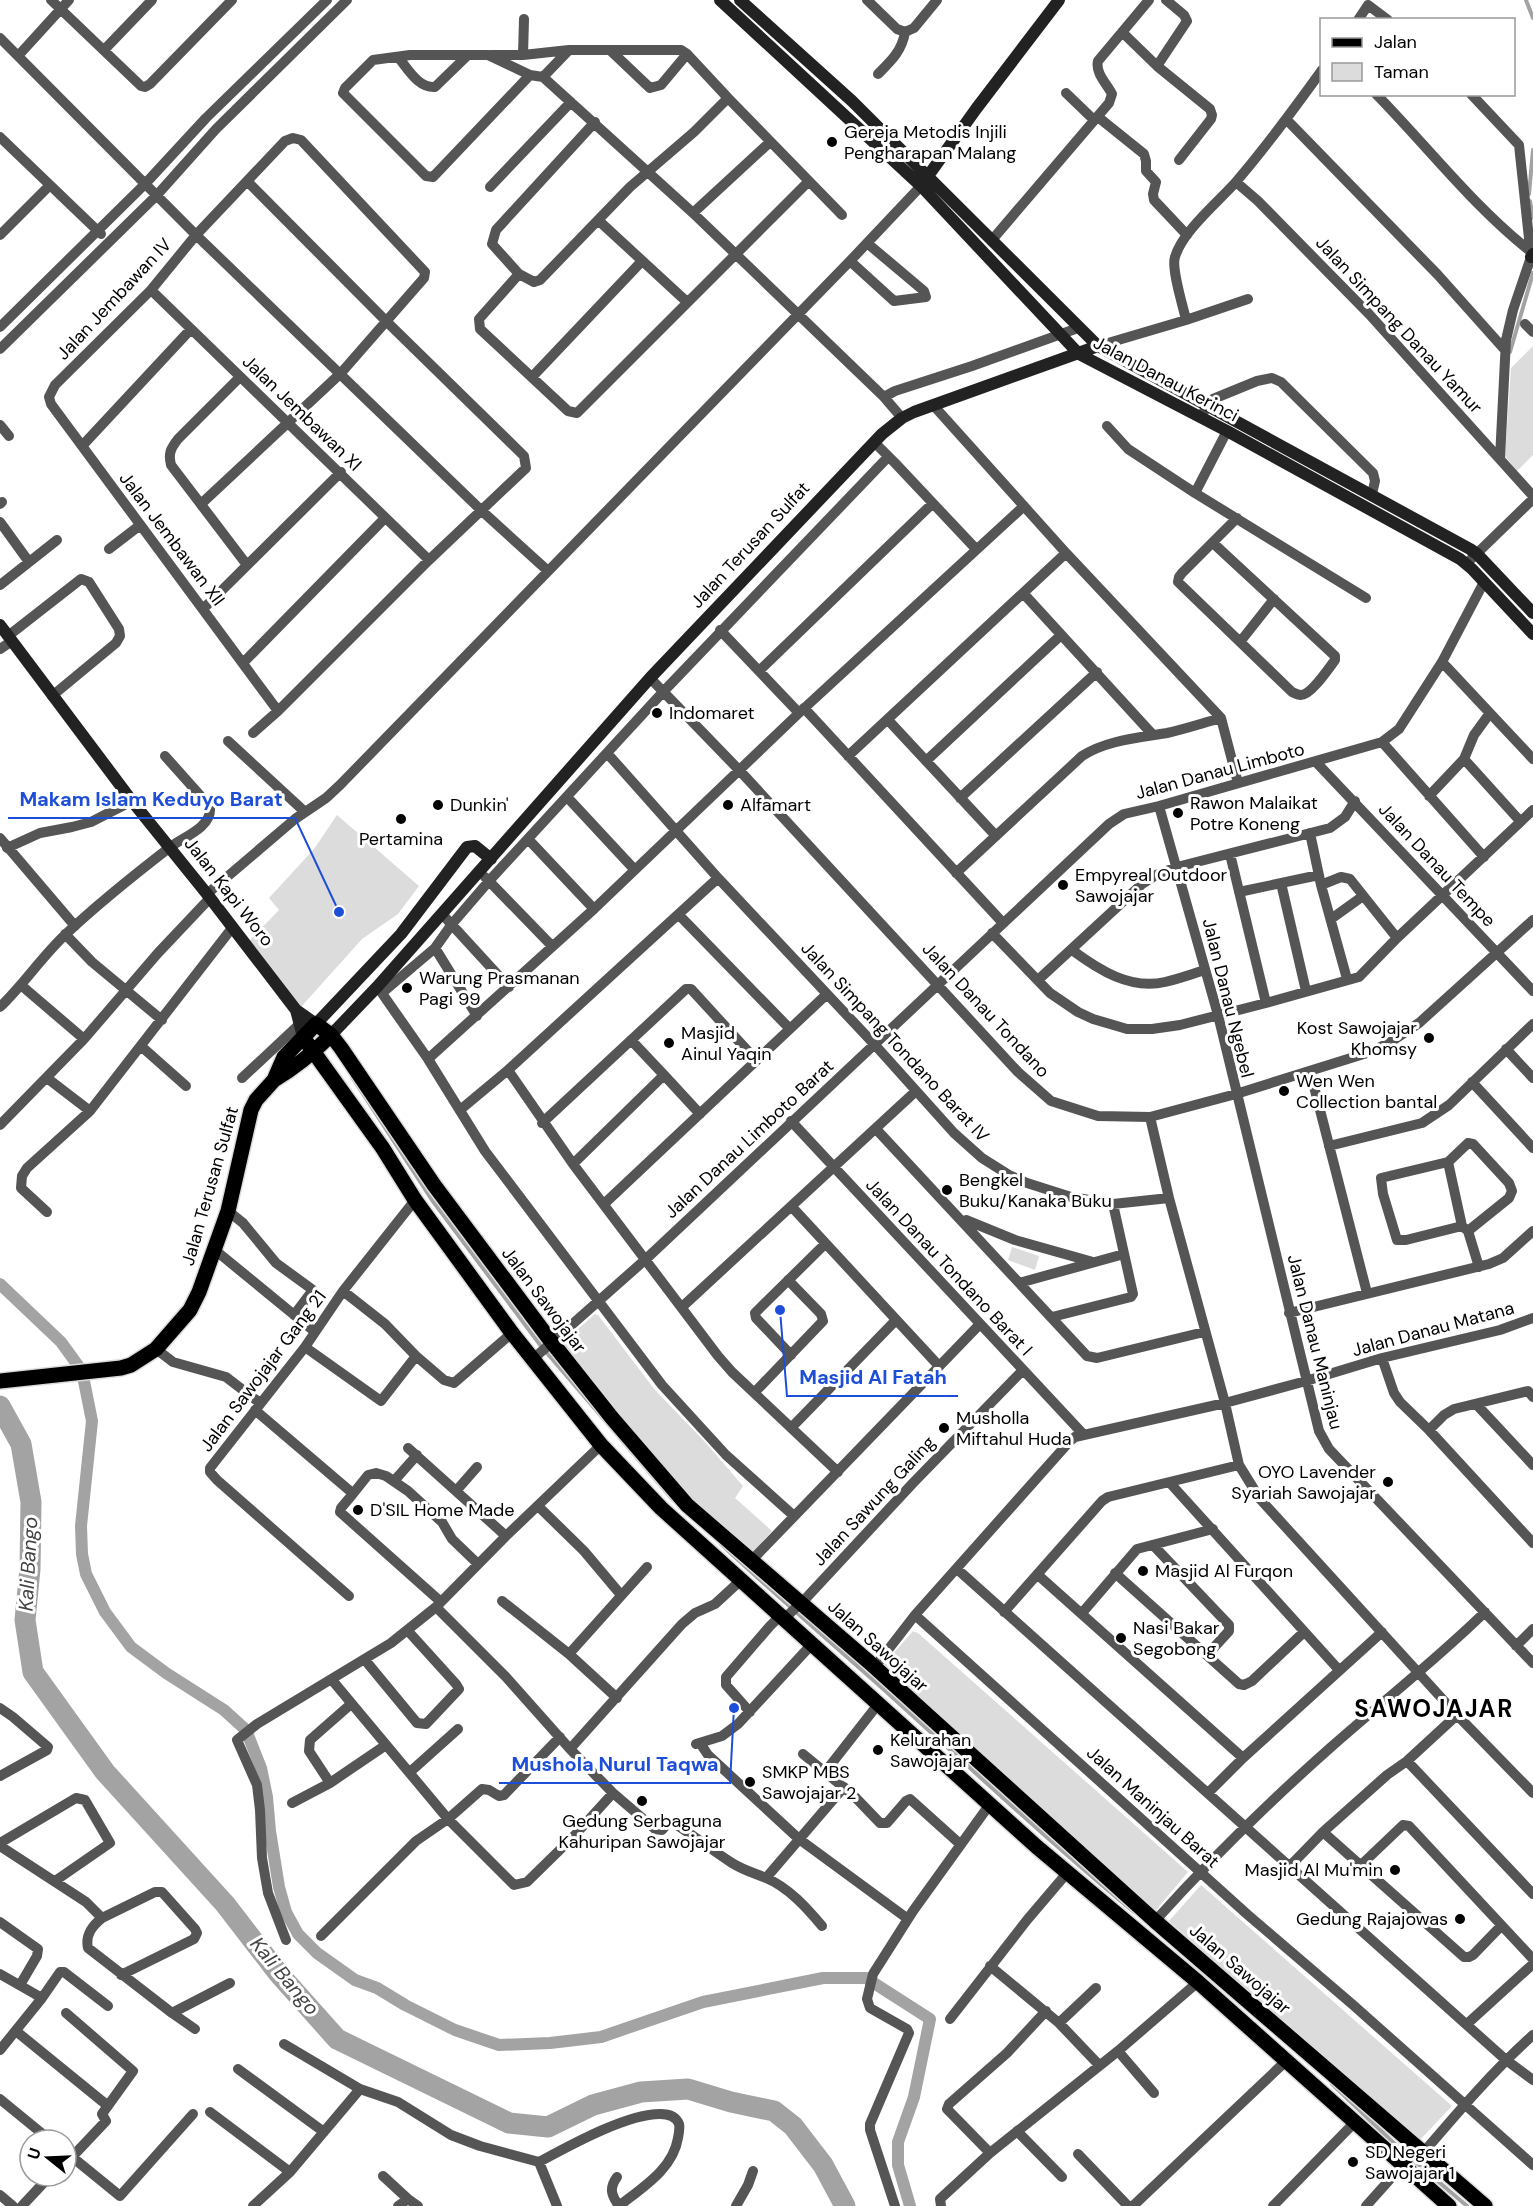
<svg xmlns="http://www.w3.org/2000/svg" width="1533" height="2206" viewBox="0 0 1533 2206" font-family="'DM Sans',sans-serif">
<rect width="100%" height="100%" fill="#fff"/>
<path fill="#dcdcdc" d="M1533,346V455L1517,471L1505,456L1511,368Z
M337,815L419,886L398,914L362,939L301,1007L249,941L279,910L269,898L314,849Z
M1012,1247L1039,1256L1035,1270L1008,1260Z
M595,1314L598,1315L655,1390L705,1442L743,1486L735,1498L772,1531L750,1555L703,1513L663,1469L560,1345Z
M913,1631L918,1633L1188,1872L1156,1910L884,1670L883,1665Z
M1201,1885L1452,2106L1419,2141L1169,1921Z"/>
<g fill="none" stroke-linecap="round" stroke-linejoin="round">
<path stroke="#a3a3a3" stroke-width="4" d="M1526,0L1533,18
M1529,194L1533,150
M1530,201L1533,218
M1510,352L1533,273
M352,1077L432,1200L541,1346L673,1500
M721,1544C773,1593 827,1639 881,1687C965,1763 1047,1840 1134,1912
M1332,2084L1398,2147L1467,2206"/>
<path stroke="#a3a3a3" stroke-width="12" d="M0,1284L61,1342L82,1371L92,1421L81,1526L82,1554L86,1574L105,1612L131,1647L166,1673L224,1710L246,1730L261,1768L267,1797L270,1831L279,1887L286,1912L298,1934L317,1953L355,1980L377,1988L405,2005L455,2030L499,2045L550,2043L601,2037L703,2002L823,1978H866L930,2019L914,2097L898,2142V2165L910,2206"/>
<path stroke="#a3a3a3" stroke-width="21" d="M0,1406L21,1444L31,1502L30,1569L25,1620L33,1672L105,1772L225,1904L279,1974L337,2039L509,2123L548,2127L593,2105L641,2092L688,2089L731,2102L774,2111L793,2126L823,2165L845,2206"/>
<g stroke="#dbdbdb" stroke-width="18">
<path id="primary" d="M303,1037L382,1147L415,1200L512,1333L601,1445L661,1508L1037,1847L1198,1982L1449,2206
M274,1080C296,1067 313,1053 331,1035
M0,1381L121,1368L131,1365L156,1349L190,1310L199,1292L228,1211L251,1110L256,1100L274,1080L284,1057L316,1024L331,1035L341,1048L434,1185L547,1336L612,1418L687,1505L869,1662L1155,1921L1485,2206"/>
</g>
<path stroke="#555" stroke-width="10" d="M51,0L141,86L145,87L150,84L232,0
M867,0L897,29L905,32
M1358,20L1368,5L1388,20
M905,32L914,28L937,0
M1122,32L1157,66L1210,109L1212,115L1211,119L1179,160
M0,38L196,235L482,511L548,571
M105,49L152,0
M611,51L650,88L661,85L687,54
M491,55H523L569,50H681L687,54L728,98L842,215
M523,55L524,19
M18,56L69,0
M398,57C408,69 418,88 435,87L468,55
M1157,66L1187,21L1184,15L1166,0
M878,74C891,61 902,51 905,32
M530,75L433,177L426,176L343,93L345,88L373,60L410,55H488L530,75L543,77L693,213L884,397L902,418
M543,77L569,50
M1066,93L1094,120
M1376,94C1427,146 1473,206 1530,251
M1471,94L1519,145L1531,257L1513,310L1506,340L1500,458
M1098,117L1144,154L1146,161V171L1156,182L1153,194L1154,200L1187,235
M1286,119L1438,275L1505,350
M595,122L496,230L492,244L519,274L534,282L540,280L630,187L694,132L728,98
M0,137L101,234
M248,182L387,322L524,456L526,468L429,560L278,711L253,733
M1236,182L1258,201L1369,314L1533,496
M490,187L571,102
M693,213L770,142
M598,220L687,302
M0,235L49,186
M992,240L1109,103L1112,94C1107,84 1095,73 1098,61L1149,0
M850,261L894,301L926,297L924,291L867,243
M519,274L479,319L480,329L568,411L577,413L809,181
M151,290L429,560
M1186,320L1248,299
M1525,324L1533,332
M0,327L145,184L206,118L327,0
M1098,346L1186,320C1183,306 1171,268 1175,257C1182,232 1217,203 1235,183C1266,147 1294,109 1322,70
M0,349L157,195L216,129L347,0
M533,376L642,261
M240,377L178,439C171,448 168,453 171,465L247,565
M884,397L895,391L972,366L1078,328
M934,406L1066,553L1221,718L1238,783
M1200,417L1213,399L1257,381L1272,378L1281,382L1373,473L1375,481L1372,494
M0,425L9,436
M1107,426L1128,449L1195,493L1366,598
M874,442L895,463L976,549
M82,446L191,329
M1195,493L1227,431
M0,504L2,502
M201,504L341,373L424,278L425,272L301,140L293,138L285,141L196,235L151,290L55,385L49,397L51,404C126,507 203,608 278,711
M0,522L29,562
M1213,543L1335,656V660C1329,668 1311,695 1301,695C1298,695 1294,693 1292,692L1178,582L1179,577L1182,573L1237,518
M109,549L139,526
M1466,564L1533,499
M0,585L57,540
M1023,593L1153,735
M204,608L341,472
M720,630L799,713
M8,636L81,579L89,582L119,629L120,636L116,643L52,696
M1240,642L1274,599
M0,649L12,641
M1442,662L1533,759
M243,663L385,518
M759,671L932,504
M650,678L740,771L1018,1072L1051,1101L1098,1116L1150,1117L1236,1094L1367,1053L1389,1043L1419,1023L1533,920
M804,708L1003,923
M888,720L996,836
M228,741L305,812
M1382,742L1484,857
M607,753L718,878L875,1045L954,1133L982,1158L1009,1175L1027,1183L1071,1197L1113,1204L1169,1198
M848,756L1066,553
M1464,759L1520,821
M926,761L1061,635
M1316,762L1533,991
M1429,796L1464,759L1474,735L1490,713
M568,798L634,869
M960,798L1097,672
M1159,806L1218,1015L1319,1431L1329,1449L1533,1663
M1310,833L1321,885L1347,979
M0,838L75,926
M528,839L594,909
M7,848L40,833L72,827L91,822L132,801
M1230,854L1266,1003
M956,873L1082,756C1107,740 1138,738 1167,733C1185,729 1203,723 1221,718
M485,877L552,946
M1281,883L1306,991
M1321,885L1341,877L1350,879L1397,938
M1239,892L1319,875
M207,894L295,819L326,798L340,785L850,261L921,186
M442,914L509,987
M679,915L790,1029
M1331,919L1363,896
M992,933L1050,993L1078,1012L1093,1019L1127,1029H1152L1180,1025L1266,1003L1359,977L1397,938L1533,810
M65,934L92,962L162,1020
M435,948L477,1016
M1072,950C1099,970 1130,990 1165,982C1179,979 1192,974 1205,970
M1038,980L1142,884L1156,875L1177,867L1330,828L1345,817L1355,801
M22,986L84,1039
M379,989L428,1059L485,1151L662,1385L726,1455L794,1516
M382,993L435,948L452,924L489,881L663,692L888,457
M0,1007C24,984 43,955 67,933C99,903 134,875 169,848C181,838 211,828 210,809L206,802L165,756
M142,1047L186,1086
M1506,1049L1533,1078
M428,1059L594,909L799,713L1024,506
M508,1070L573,1164L718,1356L732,1372L838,1472
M1310,1071L1367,1293
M664,1075L700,1114
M47,1078L90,1111
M242,1078L303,1021
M1472,1082L1533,1148
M460,1110L508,1070L718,878
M1150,1117L1169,1198L1225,1403L1239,1465L1260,1499L1457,1715L1533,1793
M791,1121L1083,1434
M542,1123L686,989H691L756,1060
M0,1125L84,1039L158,953L210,898
M876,1129L1087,1356L1097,1358L1204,1332
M1329,1146L1422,1123L1449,1105L1533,1024
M1448,1162L1462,1226L1468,1231L1479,1267
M573,1164L664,1075L631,1040
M604,1204L827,994
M792,1207L939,1366
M228,1211L243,1223L276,1263L313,1290L294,1315
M47,1212L21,1188L22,1176L27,1168L90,1111L232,928
M966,1220L1015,1240L1093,1262
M1462,1226L1406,1240H1397L1383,1194L1381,1178L1448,1162L1468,1143L1473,1144L1509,1183L1512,1191L1509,1198L1468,1231
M215,1250L315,1332
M1019,1283L1124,1254
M682,1307L916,1091
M1289,1313L1489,1264L1503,1258L1533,1231
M1052,1317L1131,1297L1133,1294L1113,1204
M305,1347L381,1401L416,1356L385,1324L343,1291
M156,1349L173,1362L226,1377L260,1403
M791,1355L756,1318L755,1313L825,1244
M416,1356L444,1380L454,1383L512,1333
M1382,1358L1394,1393L1400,1402L1429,1430L1533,1543
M533,1359L646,1259L1109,824L1124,814L1159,806L1382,742L1399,729L1442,662L1484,582
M754,1393L823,1321L821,1314L788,1280
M1476,1404L1533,1465
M255,1410L350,1491L352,1495L341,1508L340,1512L441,1602
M791,1428L896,1320
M1429,1430L1444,1415L1454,1409L1528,1391L1533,1397
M408,1448L506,1536
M394,1481L417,1455
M1170,1483L1339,1670
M456,1491L477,1467
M352,1495L368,1475L376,1473L386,1476L408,1491L442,1522L452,1539L478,1564
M538,1506L584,1551L621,1595
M1153,1545L1229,1625V1631L1207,1655
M751,1561L980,1324
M957,1569L1506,2060L1533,2080
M1115,1573L1239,1684L1244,1685L1252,1681L1304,1632
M1038,1575L1243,1758
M349,1596L217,1480L210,1472V1468L305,1347L343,1291L415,1200
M502,1601L569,1654L617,1698
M436,1607L506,1677L570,1749L613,1793L655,1829L662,1830L668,1823H674C694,1836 712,1850 732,1863C743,1870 754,1873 766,1878C788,1887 807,1908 822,1926
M1004,1612L1102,1501L1108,1497L1239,1465
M1082,1613L1137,1549L1213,1529
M915,1615L1248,1915L1352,2004L1533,2165
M1516,1646L1533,1629
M569,1654L647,1567
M365,1660L417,1723L426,1724L459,1689L456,1684L408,1631
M874,1668L915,1615L1070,1441L1075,1437L1225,1403L1306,1381L1382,1358L1500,1330L1533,1318
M332,1680L448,1819L514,1885L527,1882L574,1836L613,1793
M0,1708L13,1717L48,1747L47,1750L0,1776
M750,1712L726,1685V1677L770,1626L780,1616L788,1615L808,1596L913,1483L1022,1371
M700,1743L708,1755L799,1839L908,1919
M696,1744L722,1736L738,1724L812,1644
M570,1749L682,1624L695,1613L715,1604L740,1581
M803,1754L825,1772L879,1703
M1407,1761L1533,1894
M410,1772L458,1729
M825,1772L855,1797L880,1823H887L906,1801L910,1799L960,1844
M330,1783L309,1751L310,1740L351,1704
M1208,1793L1243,1758L1382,1632
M292,1803L330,1783L386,1745
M1323,1832L1464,1957H1469L1473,1955L1501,1926
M0,1843L76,1798L85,1800L110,1843L55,1881
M0,1846L86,1902L102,1918C92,1926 85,1935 88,1948L172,2013L230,1983
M1361,1865L1403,1825L1409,1826L1533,1959
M1290,1866L1323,1832L1387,1775L1407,1761L1457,1715
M766,1878L844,1787
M102,1918L155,1892H162L195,1929L197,1933L194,1939L121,1975
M1155,1921C1210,1860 1269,1802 1330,1748C1382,1702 1436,1660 1485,1612
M0,1922L38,1949L37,1956L20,1985
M321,1936L416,1841L448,1819L482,1789L489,1790L499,1796L504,1795L560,1737
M286,1940L268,1893L262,1858L260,1810L257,1785L237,1740L257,1724L391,1643L436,1607L506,1536L601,1445
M990,1966L1059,2023L1099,2065
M0,1974L42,1998
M1046,2011L1007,2053L949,2104L947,2109L990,2153L1118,2051L1198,1982
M66,2013L133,2071L102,2114L106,2121L72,2157
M172,2013L195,2029
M950,2019L1027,1920L1067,1873
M1059,2023L1096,1988
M1467,2024L1533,1964
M16,2031L108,2106
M284,2044L360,2089L398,2102L451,2135L480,2146L539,2162C569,2146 626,2114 660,2114C667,2114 676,2116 679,2124C680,2128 679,2133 678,2138C673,2169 643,2187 619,2206C611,2195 609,2188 617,2177
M0,2050L42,1998L60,1972H64L108,2006
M1118,2051L1154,2093
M238,2069L324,2132
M0,2099L50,2140
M210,2112L290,2172
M1017,2131L1062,2177
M66,2152L120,2196L193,2114
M1423,2153C1458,2112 1493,2071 1533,2035
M1078,2154L1128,2206
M539,2162L557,2206
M383,2176L408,2199L418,2206
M0,2195L13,2206
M22,2206L50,2176
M253,2206L290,2172L360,2089
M398,2206L408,2199
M736,2206L748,2185L753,2171
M895,2206L870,2130V2124L909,2033L907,2029L870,2008L867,1999L873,1974L913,1911L990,1804
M941,2206L940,2199L990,2153
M1133,2206L1286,2061
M1273,2206L1354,2123
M1366,2206L1418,2148"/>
<path stroke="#222" stroke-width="12" d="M720,0L921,186L1079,354L1227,431L1460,559L1472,569L1533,634
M740,0L852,101L1098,346L1470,549L1477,554L1533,613
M923,183L976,109L1059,0
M1531,257L1533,254
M0,625L132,801L207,894L296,1010L303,1037
M296,1010L316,1024L401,934L467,847L475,846L491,859
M331,1035L377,987L650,678L882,434L902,418L914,412L1098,346"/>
<use href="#primary" stroke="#000" stroke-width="15"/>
</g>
<g fill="#000" stroke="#fff" stroke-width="2">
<circle cx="832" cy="142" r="6"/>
<circle cx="657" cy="713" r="6"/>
<circle cx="438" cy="805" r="6"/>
<circle cx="728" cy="805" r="6"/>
<circle cx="1178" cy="813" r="6"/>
<circle cx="401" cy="819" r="6"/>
<circle cx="1063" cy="885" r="6"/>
<circle cx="407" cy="988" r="6"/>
<circle cx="1429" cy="1038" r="6"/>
<circle cx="669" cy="1043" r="6"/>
<circle cx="1284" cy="1091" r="6"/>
<circle cx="947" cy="1190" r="6"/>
<circle cx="944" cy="1428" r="6"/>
<circle cx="1388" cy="1482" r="6"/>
<circle cx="358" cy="1510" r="6"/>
<circle cx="1143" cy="1571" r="6"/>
<circle cx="1121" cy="1638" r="6"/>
<circle cx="878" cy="1750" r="6"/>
<circle cx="750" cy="1782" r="6"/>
<circle cx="642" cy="1801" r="6"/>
<circle cx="1395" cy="1870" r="6"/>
<circle cx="1460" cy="1919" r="6"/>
<circle cx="1353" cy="2162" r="6"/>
</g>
<g text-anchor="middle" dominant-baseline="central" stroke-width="6" stroke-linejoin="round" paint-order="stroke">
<g font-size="18" fill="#000" stroke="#fff" text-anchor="start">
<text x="844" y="132">Gereja Metodis Injili<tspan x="844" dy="21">Pengharapan Malang</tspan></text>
<text x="669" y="713">Indomaret</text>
<text x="1190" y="803">Rawon Malaikat<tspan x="1190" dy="21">Potre Koneng</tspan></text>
<text x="450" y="805">Dunkin'</text>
<text x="740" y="805">Alfamart</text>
<text x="401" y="839" text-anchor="middle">Pertamina</text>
<text x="1075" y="875">Empyreal Outdoor<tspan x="1075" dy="21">Sawojajar</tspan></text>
<text x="419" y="978">Warung Prasmanan<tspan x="419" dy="21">Pagi 99</tspan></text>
<text x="1417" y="1028" text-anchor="end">Kost Sawojajar<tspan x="1417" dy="21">Khomsy</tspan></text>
<text x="681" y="1033">Masjid<tspan x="681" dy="21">Ainul Yaqin</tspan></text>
<text x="1296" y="1081">Wen Wen<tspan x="1296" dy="21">Collection bantal</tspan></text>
<text x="959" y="1180">Bengkel<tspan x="959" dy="21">Buku/Kanaka Buku</tspan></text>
<text x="956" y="1418">Musholla<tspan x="956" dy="21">Miftahul Huda</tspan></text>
<text x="1376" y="1472" text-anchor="end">OYO Lavender<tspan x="1376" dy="21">Syariah Sawojajar</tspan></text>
<text x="370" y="1510">D'SIL Home Made</text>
<text x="1155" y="1571">Masjid Al Furqon</text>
<text x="1133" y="1628">Nasi Bakar<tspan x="1133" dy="21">Segobong</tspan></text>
<text x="890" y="1740">Kelurahan<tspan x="890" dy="21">Sawojajar</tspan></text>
<text x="762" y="1772">SMKP MBS<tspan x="762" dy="21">Sawojajar 2</tspan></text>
<text x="642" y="1821" text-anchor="middle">Gedung Serbaguna<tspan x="642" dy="21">Kahuripan Sawojajar</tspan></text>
<text x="1383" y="1870" text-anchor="end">Masjid Al Mu'min</text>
<text x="1448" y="1919" text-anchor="end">Gedung Rajajowas</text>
<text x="1365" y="2152">SD Negeri<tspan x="1365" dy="21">Sawojajar 1</tspan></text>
</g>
<g font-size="18" fill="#000" stroke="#fff">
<text transform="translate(114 299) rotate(-47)">Jalan Jembawan IV</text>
<text transform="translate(1399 325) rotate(47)">Jalan Simpang Danau Yamur</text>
<text transform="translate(1166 379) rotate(28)">Jalan Danau Kerinci</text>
<text transform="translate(302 413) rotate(44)">Jalan Jembawan XI</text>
<text transform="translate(172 539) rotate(53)">Jalan Jembawan XII</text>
<text transform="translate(750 545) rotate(-47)">Jalan Terusan Sulfat</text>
<text transform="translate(1220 771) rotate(-15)">Jalan Danau Limboto</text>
<text transform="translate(1437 865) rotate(47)">Jalan Danau Tempe</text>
<text transform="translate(229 892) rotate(52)">Jalan Kapi Woro</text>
<text transform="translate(1228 998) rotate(76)">Jalan Danau Ngebel</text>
<text transform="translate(986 1010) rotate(47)">Jalan Danau Tondano</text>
<text transform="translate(895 1042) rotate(47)">Jalan Simpang Tondano Barat IV</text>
<text transform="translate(749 1139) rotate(-43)">Jalan Danau Limboto Barat</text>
<text transform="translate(210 1186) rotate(-74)">Jalan Terusan Sulfat</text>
<text transform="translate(949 1267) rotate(47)">Jalan Danau Tondano Barat I</text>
<text transform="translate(544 1300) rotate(53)">Jalan Sawojajar</text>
<text transform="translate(1433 1329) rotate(-15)">Jalan Danau Matana</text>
<text transform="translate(1315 1342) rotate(76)">Jalan Danau Maninjau</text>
<text transform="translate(263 1371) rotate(-53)">Jalan Sawojajar Gang 21</text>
<text transform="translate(874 1501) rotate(-47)">Jalan Sawung Galing</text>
<text transform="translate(878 1646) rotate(42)">Jalan Sawojajar</text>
<text transform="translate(1153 1807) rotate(42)">Jalan Maninjau Barat</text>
<text transform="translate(1240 1969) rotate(41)">Jalan Sawojajar</text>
</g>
<g font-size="20" font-style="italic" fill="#444" stroke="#fff">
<text transform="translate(28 1564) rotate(-87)">Kali Bango</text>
<text transform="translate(285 1976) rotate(50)">Kali Bango</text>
</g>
<g font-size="24" font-weight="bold" letter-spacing="1.5" fill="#000" stroke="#fff">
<text x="1434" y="1708">SAWOJAJAR</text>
</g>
</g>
<path fill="none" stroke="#1d4ed8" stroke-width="2" d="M339 912L295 818H8M780 1310L787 1396H958M734 1708L730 1783H499"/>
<g fill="#1d4ed8" stroke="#fff" stroke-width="2">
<circle cx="339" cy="912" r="6"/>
<circle cx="780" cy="1310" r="6"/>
<circle cx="734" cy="1708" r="6"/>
</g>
<g font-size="20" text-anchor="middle" font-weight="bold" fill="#1d4ed8" stroke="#fff" stroke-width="6" stroke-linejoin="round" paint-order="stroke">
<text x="151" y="806">Makam Islam Keduyo Barat</text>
<text x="873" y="1384">Masjid Al Fatah</text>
<text x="615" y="1771">Mushola Nurul Taqwa</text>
</g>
<rect x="1320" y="18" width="195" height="78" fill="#ffffff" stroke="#999999" stroke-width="1.5"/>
<rect x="1332" y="38" width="30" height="9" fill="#000000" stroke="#999999" stroke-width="1.5"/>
<text x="1374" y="48" font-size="18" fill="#000000">Jalan</text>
<rect x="1332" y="63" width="30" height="18" fill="#dcdcdc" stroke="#999999" stroke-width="1.5"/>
<text x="1374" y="78" font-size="18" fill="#000000">Taman</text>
<g transform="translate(48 2158) rotate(288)"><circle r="28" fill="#ffffff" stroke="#999999" stroke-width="1.5"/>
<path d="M0-4.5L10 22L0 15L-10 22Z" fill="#000000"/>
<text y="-9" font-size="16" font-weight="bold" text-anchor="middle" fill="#000000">U</text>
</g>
</svg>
